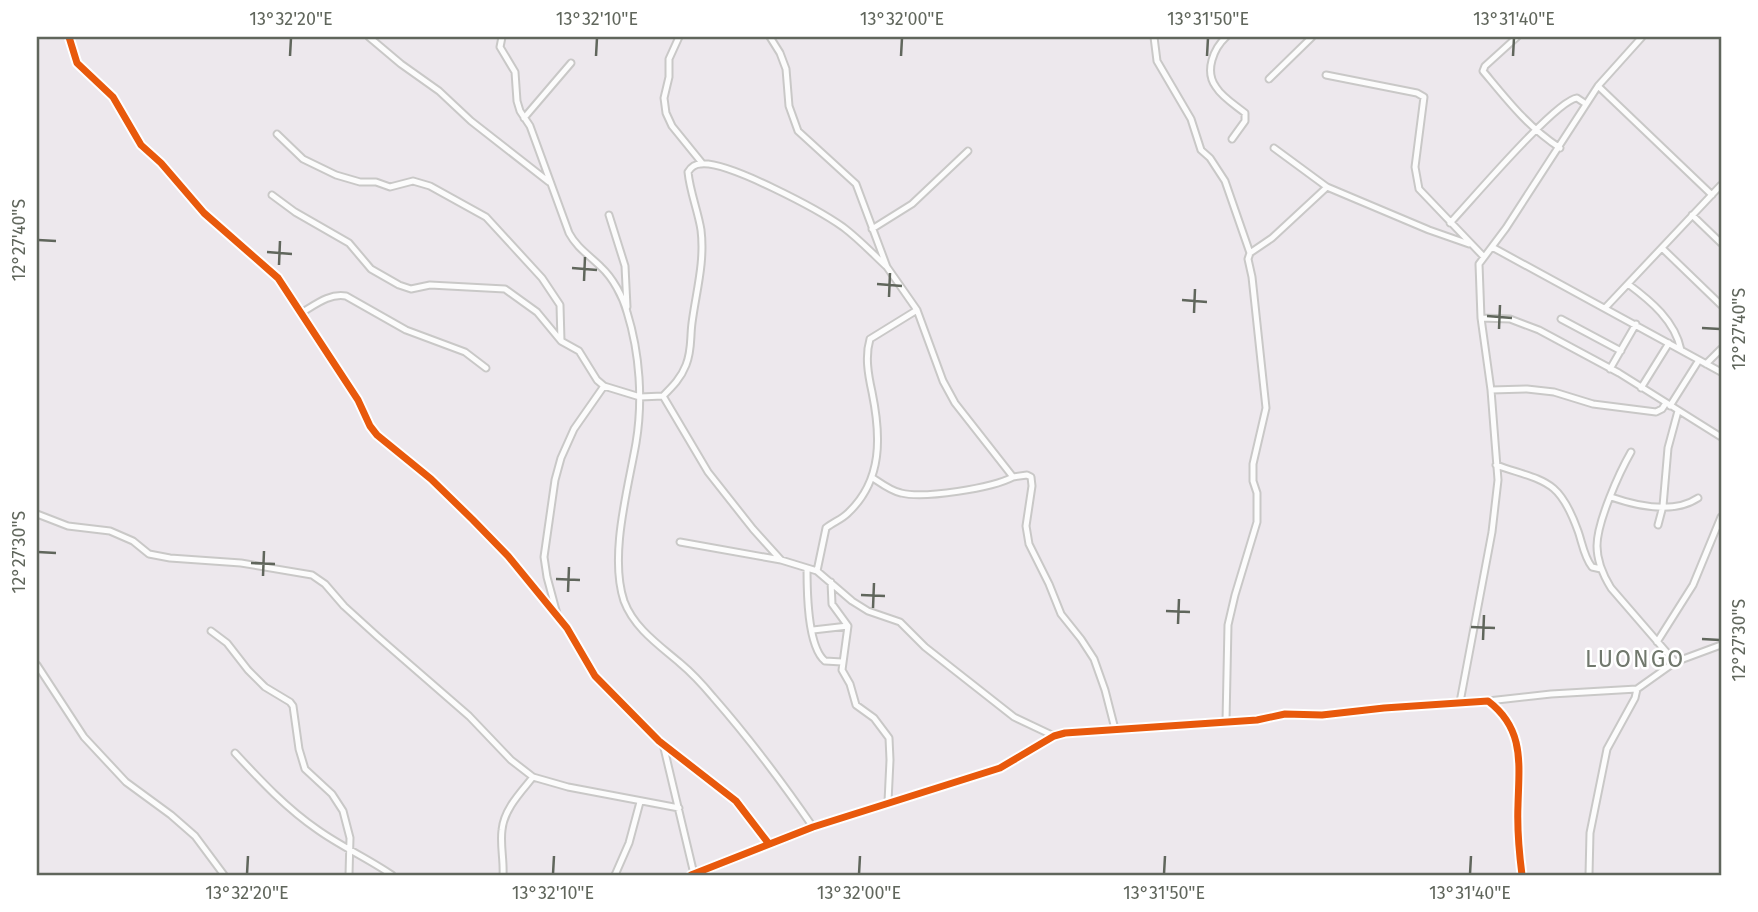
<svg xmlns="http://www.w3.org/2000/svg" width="1758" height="912" viewBox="0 0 1758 912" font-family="'Fira Sans',sans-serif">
<rect width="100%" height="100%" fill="#ede8ed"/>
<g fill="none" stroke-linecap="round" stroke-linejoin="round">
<g stroke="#c9c8c7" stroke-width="9">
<path id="minor" d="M69,37L77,63L113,97L141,145L161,163L204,213L278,278L358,400L370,426L377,435L431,479L473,520L508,556L567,628L595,676L659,741L736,801L769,844
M369,37L401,64L439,91L471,121L549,182
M502,37L500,47L515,72L517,101L520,111L530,126L569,233C577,248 589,255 601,267C613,278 623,297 627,312C640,354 643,401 636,443C628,489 609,556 624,601C634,628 659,645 680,663C692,673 703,685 713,697C749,738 782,782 813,827
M679,37L669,59V77L664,98L666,113L672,126L702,163
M770,37L780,53L786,69L789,106L798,131L856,184L887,267L917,310L943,381L955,403L1013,477L1027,475L1031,477L1032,486L1026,526L1029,544L1049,584L1061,614L1081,639L1094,659L1105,690L1115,729
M1154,37L1157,61L1191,119L1201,150L1210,158L1225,181L1250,253L1248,259L1252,277L1266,408L1253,464V481L1257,493V522L1235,595L1228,625L1226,721
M1226,37C1214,48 1204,71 1216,87C1222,97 1235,105 1245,113V121L1232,139
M1517,37L1485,66L1483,71C1508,101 1527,126 1560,148
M1326,75L1417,93L1424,97L1415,167L1419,189L1484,257
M1269,79L1312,37
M1598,86L1712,195
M524,118L571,63
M277,134L303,159L336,175L360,182H376L390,187L413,181L430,186L486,217L542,278L560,305L561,341
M1274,148L1327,187L1429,230L1469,244
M272,195L295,212L349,243L371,269L399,285L411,289L430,285L505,289L537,312L561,341L579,351L597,380L604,386L640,397L663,396C673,386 681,378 686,365C692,350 690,338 692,323C696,292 705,262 701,230C698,211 690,192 688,172C691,167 695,164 701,164C728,161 819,210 843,227C859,239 873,254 887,267
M609,215L625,266L627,307
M1692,215L1721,243
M1450,223C1470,202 1556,100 1577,98L1586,104
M872,229L912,204L968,151
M1492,247L1721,372
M1662,248L1721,305
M1250,253L1272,238L1327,187
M1628,284C1651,301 1675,321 1681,350
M1606,307L1721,185
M301,313C315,305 329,293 346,296L406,330L465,352L486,368
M1481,318L1510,319L1539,330L1619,373L1721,437
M1561,319L1621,351
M1706,364L1721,349
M1610,369L1636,324
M1641,388L1669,343
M1491,390L1527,389L1554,392L1593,404L1656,412L1662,409L1666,403
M663,396L708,472L753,529L781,560
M1670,406L1699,360
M1631,452C1619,473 1597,522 1597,546C1597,561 1603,575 1611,588L1675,662
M1496,465C1545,482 1559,478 1578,531C1582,542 1584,557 1592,567L1601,569
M873,478C882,484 891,491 901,493C924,499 992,488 1013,477
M1611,497C1637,506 1674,514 1698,498
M37,514L68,526L110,531L133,541L149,554L170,558L241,563L312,575L325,584L344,606L377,636L469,716L511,760L533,777L568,787L679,808
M1658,525L1663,506L1668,448L1678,411
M680,542L781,560L817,571L852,601L868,611L900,622L925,647L1014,717L1054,736
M807,568C807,590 807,646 825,661L842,662
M817,571L826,528C833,522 841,520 848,513C883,480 881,436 872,392C868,374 865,356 870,339L917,310
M831,582L832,604L848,626L842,670L850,684L856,705L874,718L889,738L890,760L888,802
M557,614L547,577L544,557L555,480L561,458L574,429L604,386
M813,630L848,626
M211,631L227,643L248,670L265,687L290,702L293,706L299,749L305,769L332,794L343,811L350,838L349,875
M1657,642L1693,585L1721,517
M37,665L84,737L126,782L171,815L195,836L224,875
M1488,701L1551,694L1637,689L1675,662L1721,645
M1460,702L1492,532L1498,480L1491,390L1481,318L1479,264L1506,228L1598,86L1642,37
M663,744L694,874
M235,753C261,781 286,808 318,830C342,847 369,859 392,875
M503,875C504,860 500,845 502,830C504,809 521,792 533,777
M615,875L629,843L640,802
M1589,875L1590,833L1607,749L1635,698L1637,689"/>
</g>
<g stroke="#c9c8c7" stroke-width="10">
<path id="tertiary" d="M691,875L813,827L1000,768L1054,736L1065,733L1257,720L1285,714L1322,715L1384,708L1488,701C1525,729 1519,764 1518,805C1517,829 1519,852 1522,875"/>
</g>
<use href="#minor" stroke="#fcfcfc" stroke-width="5"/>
<use href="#tertiary" stroke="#fcfcfc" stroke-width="7"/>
<g stroke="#fff" stroke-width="11">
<path id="cycleway" d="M69,37L77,63L113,97L141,145L161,163L204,213L278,278L358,400L370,426L377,435L431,479L473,520L508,556L567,628L595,676L659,741L736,801L769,844
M691,875L813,827L1000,768L1054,736L1065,733L1257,720L1285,714L1322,715L1384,708L1488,701C1525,729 1519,764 1518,805C1517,829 1519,852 1522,875"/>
</g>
<use href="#cycleway" stroke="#e8590c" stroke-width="7"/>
</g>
<path fill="none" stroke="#60665c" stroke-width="2.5" d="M290,56L291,38M596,56L597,38M901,56L902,38M1207,56L1208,38M1513,56L1514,38M38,240L56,241M267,252L292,254M279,265L280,241M572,268L597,270M584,281L585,257M877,284L902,286M889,297L890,273M1182,300L1207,302M1194,313L1195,289M1487,316L1512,318M1702,328L1720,329M1499,329L1500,305M38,552L56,553M251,563L275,564M263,576L264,551M556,579L580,580M568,592L569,567M861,595L885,596M873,608L874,583M1166,611L1190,612M1178,624L1179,599M1471,627L1495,628M1702,639L1720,640M1483,640L1484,615M247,874L248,856M553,874L554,856M859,874L860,856M1164,874L1165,856M1470,874L1471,856"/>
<g text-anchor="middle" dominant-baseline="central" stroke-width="5" stroke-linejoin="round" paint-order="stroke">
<g font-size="23" letter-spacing="2" fill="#71786d" stroke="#fff">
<text x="1635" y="659">LUONGO</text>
</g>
</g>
<rect width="1758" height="912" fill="none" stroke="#ffffff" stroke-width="77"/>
<rect x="38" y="38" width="1682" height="836" fill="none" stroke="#60665c" stroke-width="2.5"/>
<g font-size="18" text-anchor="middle" fill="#60665c">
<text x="291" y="25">13°32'20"E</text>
<text x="597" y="25">13°32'10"E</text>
<text x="902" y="25">13°32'00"E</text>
<text x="1208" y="25">13°31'50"E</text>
<text x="1514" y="25">13°31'40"E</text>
<text transform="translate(19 240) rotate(-90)" y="6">12°27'40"S</text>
<text transform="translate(1739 329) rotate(-90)" y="6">12°27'40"S</text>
<text transform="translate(19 552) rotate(-90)" y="6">12°27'30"S</text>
<text transform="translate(1739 640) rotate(-90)" y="6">12°27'30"S</text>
<text x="247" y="899">13°32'20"E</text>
<text x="553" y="899">13°32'10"E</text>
<text x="859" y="899">13°32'00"E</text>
<text x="1164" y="899">13°31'50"E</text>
<text x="1470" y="899">13°31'40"E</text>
</g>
</svg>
